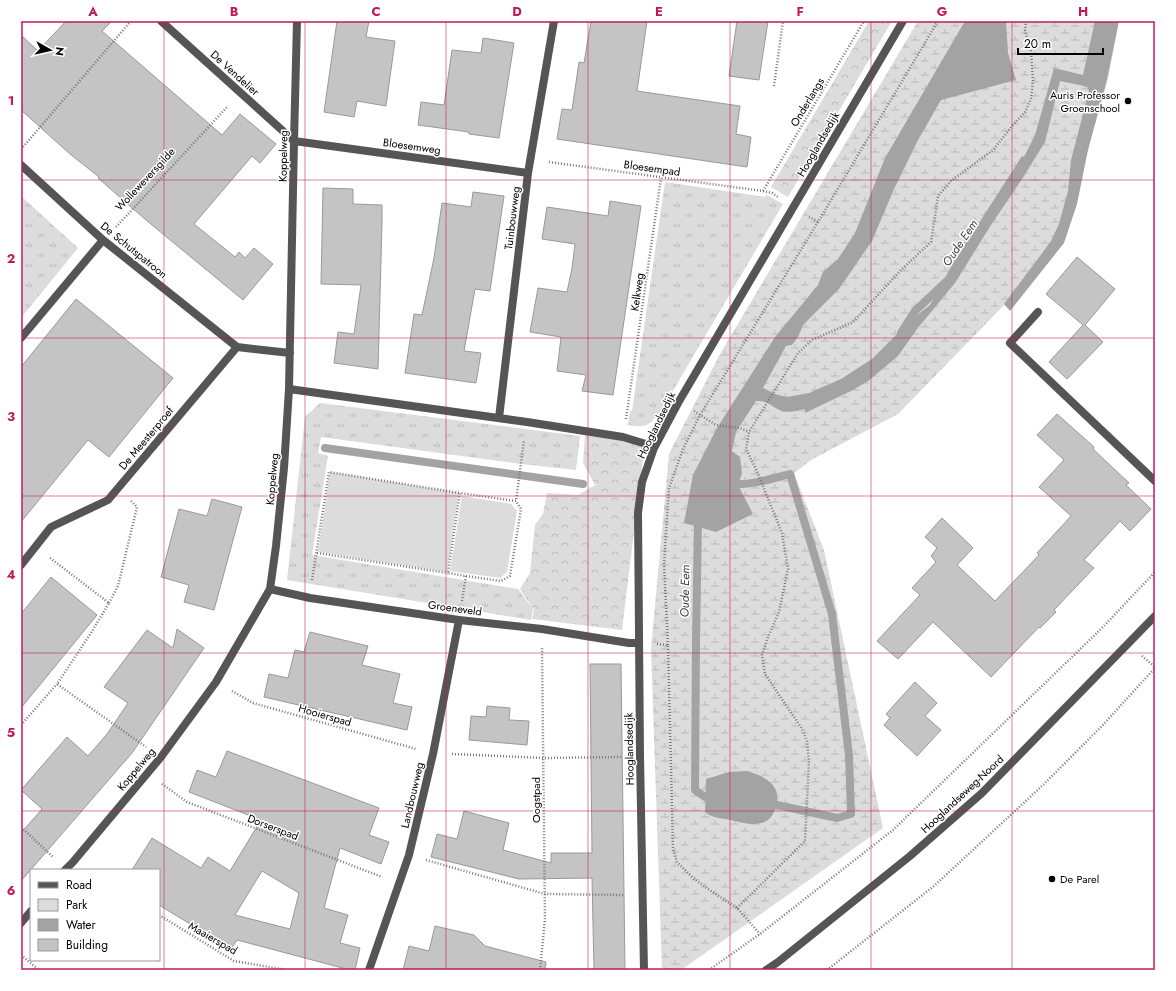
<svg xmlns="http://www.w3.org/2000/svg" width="1176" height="991" viewBox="0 0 1176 991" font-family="Jost,sans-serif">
<defs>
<pattern id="grass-tufts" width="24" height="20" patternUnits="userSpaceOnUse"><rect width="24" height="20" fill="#dcdcdc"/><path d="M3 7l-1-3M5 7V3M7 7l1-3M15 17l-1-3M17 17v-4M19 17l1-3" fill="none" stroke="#bbb"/></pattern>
<pattern id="forest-crowns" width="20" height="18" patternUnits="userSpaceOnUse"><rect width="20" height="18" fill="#dcdcdc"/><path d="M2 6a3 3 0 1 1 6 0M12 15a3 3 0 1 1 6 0" fill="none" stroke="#bbb"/></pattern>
<pattern id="wetland-marsh" width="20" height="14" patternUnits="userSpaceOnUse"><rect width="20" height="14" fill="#dcdcdc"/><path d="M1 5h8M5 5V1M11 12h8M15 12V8" fill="none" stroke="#bbb"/></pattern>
</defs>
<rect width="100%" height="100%" fill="#fff"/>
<path fill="url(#grass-tufts)" d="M665,182L765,197L767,195L783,204L658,416L657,415C648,428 642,427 628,425L630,411H632Z
M21,196L78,248L21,318Z
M320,403L580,436L576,470L513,463L321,437L318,453L328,456L312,555L518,589L533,609L531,620L287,580L305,417Z"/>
<path fill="url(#forest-crowns)" d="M869,21H892L788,197L771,187Z
M585,435L645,442L622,630L532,619L534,610L520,589L530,573L535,525L543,514L547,493L578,495L595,485L583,463Z"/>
<path fill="url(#wetland-marsh)" d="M918,21H1119L1108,79L1062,240L1014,295L898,414L811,460L794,473L824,550L883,828L681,970H662L651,649L669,454L720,354Z"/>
<path fill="#dcdcdc" d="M330,472L459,493L447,572L318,552Z
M462,496L511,504L517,511L507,572L500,578L450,571Z"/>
<path fill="#a3a3a3" d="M965,21H1006L1008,53L1016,80L941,100L918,140L894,189L872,241L839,289L803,325L798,337L792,345L786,346L763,388L778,395L787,397L809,393L841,379L872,359L911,320L930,305L952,265L1022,156L1024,157L1035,135L1054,68L1083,75L1095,21H1119L1107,79L1088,150L1077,204L1064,243L1010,311L1004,304L1040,256L1051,241L1059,224L1068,191L1071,160L1089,91L1087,87L1084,86L1060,81L1045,142L1024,176L991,225L955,283L917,329L898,356L868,381L853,390L805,413V409C798,411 789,413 782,411C771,407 769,400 756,401L736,432L732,451L740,457L742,473L738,485L753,514L716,532L684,523L693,475L717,428L775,337L818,285L823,272L838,259L855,233L885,158Z
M747,771C768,777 785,788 774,812C772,817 767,822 761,823C751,826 740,822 730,820C721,818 712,818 705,812L706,779L729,772Z"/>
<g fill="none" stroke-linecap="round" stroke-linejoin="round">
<path stroke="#a3a3a3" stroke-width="8" d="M901,333L915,311L947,281
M325,448L583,484
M729,484C749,486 771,479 790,474L832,614L849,755L851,814L837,818L777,805
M698,517L696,643L695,790L705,797"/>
</g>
<path fill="#c4c4c4" stroke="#999" fill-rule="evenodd" d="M66,21H112L102,31L222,135L240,114L276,144L260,163L252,156L194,224L235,257L239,252L245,258L254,248L273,264L243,300L146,220L98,178L99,177L70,154L21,110V35L38,51Z
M337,21H369L366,37L395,41L386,106L357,101L354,117L324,112Z
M591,21H647L637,91L740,106L736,134L751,137L747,167L557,139L562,109L572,110L579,62L584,63Z
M737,21H768L759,80L729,76Z
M483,38L514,43L499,138L469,134V132L418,125L421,102L444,105L452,50L481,53Z
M323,188L353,189V204L382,205V223L378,369L334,363L338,332L354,334L361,285L321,284Z
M473,192L504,196L490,291L475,289L464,351L481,353L476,383L405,373L414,314L422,315L434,258L442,203L471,207Z
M610,201L641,206L613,395L582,391L586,375L557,371L561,337L530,332L538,288L567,292L572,268L575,244L542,239L547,207L608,216Z
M1077,257L1115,289L1085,325L1103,342L1067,379L1049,362L1083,325L1046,294Z
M76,299L173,378L109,457L88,440L21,522V367Z
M1057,414L1094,447L1093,449L1129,483L1126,485L1151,509L1130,531L1120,521L1084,560L1094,568L1054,610L1056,612L1040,628L1039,627L991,677L933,622L898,659L877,641L920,595L912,588L936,562L931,556L937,548L925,537L942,518L973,548L957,565L995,601L1039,555L1037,553L1071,516L1039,487L1064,460L1037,435Z
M212,499L242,507L214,610L184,602L189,585L161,577L179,509L207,516Z
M51,577L97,615L21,708V614Z
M177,629L204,648L132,753L21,881V833L42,809L21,790L67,737L88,756L107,734L128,703L104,687L147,630L173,648Z
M310,632L368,646L362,665L400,674L393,703L412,707L407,730L264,697L269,674L288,678L295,650L304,652Z
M590,664H621L625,970H594L592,878L519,879L431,857L437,834L457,839L464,811L509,823L503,850L551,863V853H592Z
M915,682L937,703L925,716L941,730L917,756L884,725L890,718L886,714Z
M487,706L510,708L509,720L529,721L527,745L469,740L471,716L486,717Z
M227,751L379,808L369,835L389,842L381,864L340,848L324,908L348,915L340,943L360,948L355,970H350L237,940L231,949L159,905V870H132L152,838L201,868L208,857L230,871L261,820L189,792L197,770L216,777ZM262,871L299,893L290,929L235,915Z
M435,926L474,935L485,946L546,962L545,970H403L409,946L429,951Z"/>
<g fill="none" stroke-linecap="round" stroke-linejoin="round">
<path stroke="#777" stroke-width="2.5" stroke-dasharray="1 2" stroke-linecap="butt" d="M774,86L783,21
M23,147L131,21
M549,162L763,191L772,193L778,197
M763,191L864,21
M809,217L818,222
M116,227L228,106
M694,411L716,425L740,428L749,432
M626,419L661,178
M317,553L448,573
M50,558L109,603L91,633L57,684L146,747
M466,576L501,581L510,576L521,509L516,501
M312,580L329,472L460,493
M462,601L466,576L448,573L460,493L516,501L524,440
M109,603L118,586L137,507L131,501
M657,644L668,645L673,849L677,862L693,878L708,889L737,908L760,934
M668,645L664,564L669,488L683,449L700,415L818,222L938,21
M1142,656L1155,667
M232,691L253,703L416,749
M21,725L57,684
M452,754L544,758L621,757
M162,784L187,802L382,877
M21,827L53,857
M426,860L545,894L625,895
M737,908L805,841L809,761L807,741L801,727L785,704L765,674L762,655L768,637L779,612L788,569L782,533L756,469L746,449L749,432L798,353L812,340L853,322L902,269L931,242L938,196L951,181L993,150L1013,125L1025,112L1031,99L1033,81L1031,51L1025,31L1026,21
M159,915L234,961L287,970
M21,955L39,970
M540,970L545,919L542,648
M709,970L760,934L893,830L1102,628L1155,572
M827,970L934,886L1043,785L1102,726L1155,668"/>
<path stroke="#555" stroke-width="8" d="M1038,312L1010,343L1155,481"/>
<path stroke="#555" stroke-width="8" d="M161,21L294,141L528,173
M21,165L103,240L237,347
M21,338L103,240
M237,347L290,353
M289,389L527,422L623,437L646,444L654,448
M499,418L528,173L554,21
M21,565L51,527L108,500L237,347
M270,589L310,598L459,620L542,629L629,643H638
M65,870L73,862L161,757L216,682L270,589L276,546L284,468L289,389L294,141L297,21
M21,923L31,911
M369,970L409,855L433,754L459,620
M644,970L640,756L638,513L642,482L647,468L654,448L678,403L903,21
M766,970L778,962L910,856L982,793L1155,616"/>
</g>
<path fill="none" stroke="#c2185b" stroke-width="1" stroke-opacity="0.55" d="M164,21V970M305,21V970M446,21V970M588,21V970M730,21V970M871,21V970M1012,21V970M21,180H1155M21,338H1155M21,496H1155M21,653H1155M21,811H1155"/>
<g fill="#000" stroke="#fff" stroke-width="1.5">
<circle cx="1128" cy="101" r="4"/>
<circle cx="1052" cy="879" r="4"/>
</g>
<g text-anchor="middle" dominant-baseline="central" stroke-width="3" stroke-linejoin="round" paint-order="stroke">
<g font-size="11" fill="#000" stroke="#fff">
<text transform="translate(235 73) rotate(42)">De Vendelier</text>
<text transform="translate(807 102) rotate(-59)">Onderlangs</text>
<text transform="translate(818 144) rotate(-60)">Hooglandsedijk</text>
<text transform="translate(412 146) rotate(8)">Bloesemweg</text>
<text transform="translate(283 156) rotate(-89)">Koppelweg</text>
<text transform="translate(652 168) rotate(8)">Bloesempad</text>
<text transform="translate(145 179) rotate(-47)">Wolleweversgilde</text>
<text transform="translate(512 218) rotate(-83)">Tuinbouwweg</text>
<text transform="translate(134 250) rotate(39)">De Schutspatroon</text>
<text transform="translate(637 292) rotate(-82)">Kelkweg</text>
<text transform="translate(656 425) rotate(-64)">Hooglandsedijk</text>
<text transform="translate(146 438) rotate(-50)">De Meesterproef</text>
<text transform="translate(272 479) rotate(-85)">Koppelweg</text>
<text transform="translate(455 608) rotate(8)">Groeneveld</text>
<text transform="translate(325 715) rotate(16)">Hooierspad</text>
<text transform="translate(629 749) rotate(-91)">Hooglandsedijk</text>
<text transform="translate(136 769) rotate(-50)">Koppelweg</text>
<text transform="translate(962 794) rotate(-43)">Hooglandseweg-Noord</text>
<text transform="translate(412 795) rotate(-77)">Landbouwweg</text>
<text transform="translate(536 800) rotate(-90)">Oogstpad</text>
<text transform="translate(273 827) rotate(21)">Dorserspad</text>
<text transform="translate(213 938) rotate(30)">Maaierspad</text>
</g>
<g font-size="11" fill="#000" stroke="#fff" text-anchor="end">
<text x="1120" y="95">Auris Professor<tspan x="1120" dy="13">Groenschool</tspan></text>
<text x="1060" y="879" text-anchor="start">De Parel</text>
</g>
<g font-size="12" font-style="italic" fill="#444" stroke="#fff">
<text transform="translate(960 243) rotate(-56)">Oude Eem</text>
<text transform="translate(685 591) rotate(-89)">Oude Eem</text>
</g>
</g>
<rect width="1176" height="991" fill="none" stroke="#ffffff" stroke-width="44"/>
<rect x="30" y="869" width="130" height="92" fill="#ffffff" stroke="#999999"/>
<rect x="38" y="882" width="20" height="6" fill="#555555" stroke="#999999"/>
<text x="66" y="889" font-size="12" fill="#000000">Road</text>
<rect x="38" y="899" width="20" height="12" fill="#dcdcdc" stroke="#999999"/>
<text x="66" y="909" font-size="12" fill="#000000">Park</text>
<rect x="38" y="919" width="20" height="12" fill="#a3a3a3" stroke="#999999"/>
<text x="66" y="929" font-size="12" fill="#000000">Water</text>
<rect x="38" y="939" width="20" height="12" fill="#c4c4c4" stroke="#999999"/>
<text x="66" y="949" font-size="12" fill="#000000">Building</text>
<g transform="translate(50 50) rotate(98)" stroke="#ffffff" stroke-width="3" paint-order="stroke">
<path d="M0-3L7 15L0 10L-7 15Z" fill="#000000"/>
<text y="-6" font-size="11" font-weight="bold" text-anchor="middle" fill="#000000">N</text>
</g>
<path d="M1018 48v6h85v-6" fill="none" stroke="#000000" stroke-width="2"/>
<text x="1024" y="48" font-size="12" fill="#000000" stroke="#ffffff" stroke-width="3" paint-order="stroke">20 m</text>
<rect x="22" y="22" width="1132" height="947" fill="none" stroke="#c2185b" stroke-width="1.5"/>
<g font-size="13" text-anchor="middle" font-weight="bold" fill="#c2185b">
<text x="93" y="16">A</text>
<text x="234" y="16">B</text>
<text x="376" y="16">C</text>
<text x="517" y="16">D</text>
<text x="659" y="16">E</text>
<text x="800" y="16">F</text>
<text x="942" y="16">G</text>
<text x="1083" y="16">H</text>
<text x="11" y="105">1</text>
<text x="11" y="263">2</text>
<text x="11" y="421">3</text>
<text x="11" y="579">4</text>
<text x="11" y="737">5</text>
<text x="11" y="895">6</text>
</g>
</svg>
